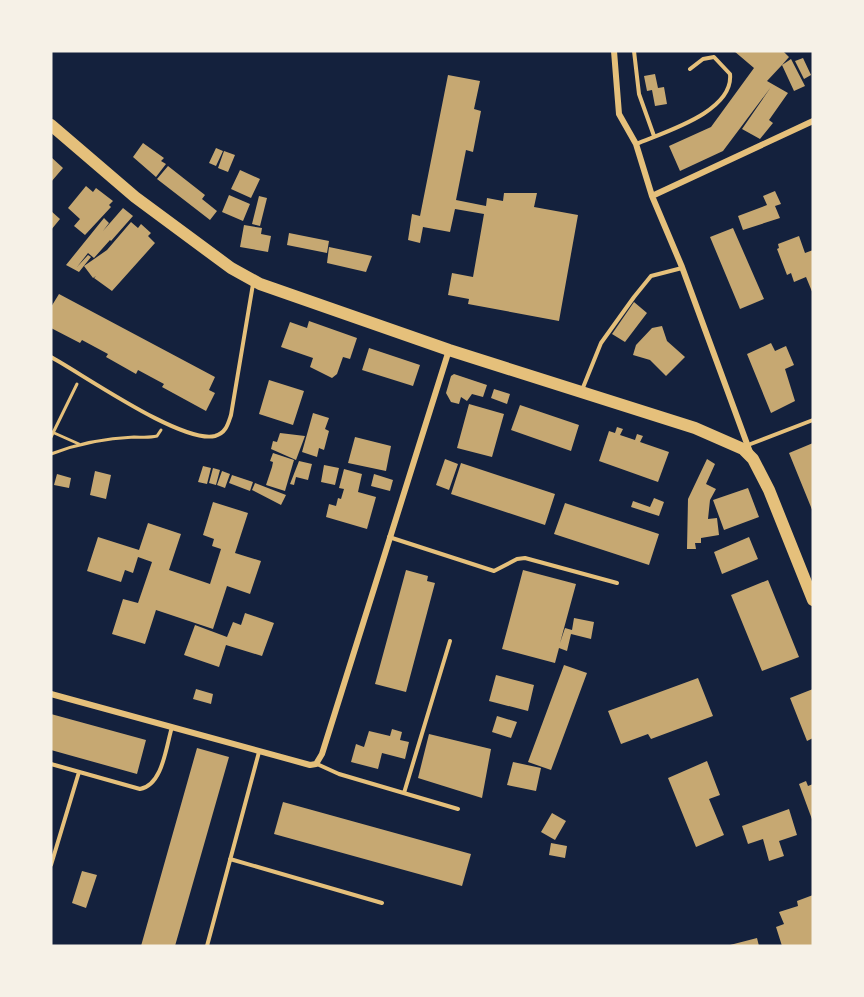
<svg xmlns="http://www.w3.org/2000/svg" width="864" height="997" viewBox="0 0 864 997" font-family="'Playfair Display',serif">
<rect width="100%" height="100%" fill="#14213d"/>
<path fill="#c6a872" d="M734,51H783L789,57L782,65L791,59L805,86L794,91L782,65L767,81L788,93L769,120L773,123L760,139L742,129L771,87L723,151L680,171L669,146L711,127L754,68Z
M803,58L811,75L804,79L795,61Z
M655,74L658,88L664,87L667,104L655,106L652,90L647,91L644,76Z
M448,75L480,81L474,109L481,111L473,152L466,150L456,200L486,206L487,198L503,201L504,193H537L534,207L578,215L559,321L468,304L469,299L448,295L452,273L473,277L484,214L455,209L450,232L423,227L420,243L408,240L412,214L420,216Z
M143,143L164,158L161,161L166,164L156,177L133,157Z
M216,148L223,151L216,166L209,163Z
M224,151L235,155L228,172L218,168Z
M51,157L63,168L51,182Z
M168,166L205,195L202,199L217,211L210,220L157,179Z
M240,170L260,179L251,198L231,189Z
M86,186L93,192L96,188L113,201L109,205L111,207L85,235L74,226L80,219L68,208Z
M775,191L781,204L775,206L780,218L743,230L738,216L767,205L763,196Z
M229,195L250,204L243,221L222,212Z
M259,196L267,198L260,226L252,224Z
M123,208L133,216L111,241L110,240L94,258L88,253L77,267L88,255L91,257L79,272L66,265L104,218L109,223L103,231Z
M51,211L60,219L51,230Z
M131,222L138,228L141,224L151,233L148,236L155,243L112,291L94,278L96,276L93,278L84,266L107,250Z
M244,225L262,228L261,234L271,236L268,252L240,247Z
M733,228L764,299L740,309L710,237Z
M289,233L329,241L327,253L287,245Z
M799,236L805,253L813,250V294L806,277L794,282L791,273L787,275L777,249L779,248L778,244Z
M329,247L372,256L366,272L327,263Z
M59,294L215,377L209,390L215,393L206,411L162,387L164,384L138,370L136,374L106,357L108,354L82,340L80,343L51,328V307Z
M634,302L647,313L625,342L612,334Z
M309,321L357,338L350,359L343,357L337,374L332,378L310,367L313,358L281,347L290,322L307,328Z
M662,326L667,341L685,357L666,376L650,360L633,355L636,345L652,328Z
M771,343L775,351L786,346L794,365L785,369L795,401L771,413L747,354Z
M369,348L420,365L413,386L362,370Z
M454,374L487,385L483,397L472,394L467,401L461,397L459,404L451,402L446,393L451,376Z
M269,380L304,391L293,425L259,414Z
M494,389L510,394L507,404L491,398Z
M469,404L504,414L492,457L457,448Z
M520,405L579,425L571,451L511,430Z
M313,413L329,418L325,429L329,431L324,450L319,448L317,457L302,452Z
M617,427L623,429L620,435L635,440L637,434L643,436L640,442L669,452L658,482L599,461L609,431L615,433Z
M280,433L305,436L296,460L271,449L273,441L277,442Z
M355,437L391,446L386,471L348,463Z
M813,443V512L789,453Z
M273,453L294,460L285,491L266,485L272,467L273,462L270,461Z
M445,459L458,464L449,490L436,485Z
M707,459L715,464L706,484L716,489L710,500L708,519L717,518L719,535L701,538V543H695L696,549H687L688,499Z
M299,461L312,464L308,480L296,477L294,485L290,484Z
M461,463L555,494L545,525L451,494Z
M324,465L339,468L335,485L321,482Z
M203,466L211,468L207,484L198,482Z
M213,468L220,470L216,485L209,483Z
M344,469L362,474L358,492L376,497L367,529L326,517L329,504L336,506L338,498L341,499L344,489L339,488Z
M95,471L111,475L106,499L90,495Z
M222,471L230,474L225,488L217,485Z
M57,474L71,478L69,488L54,485Z
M374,474L393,480L390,491L371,486Z
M232,475L253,482L250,491L229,483Z
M255,483L286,495L281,505L252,490Z
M748,488L759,517L724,530L713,500Z
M654,498L664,502L659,516L631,507L633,501L650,507Z
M213,502L248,513L235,553L261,561L250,594L227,586L213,629L156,610L145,644L112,634L123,599L138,603L152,562L138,557L133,573L125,570L121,582L87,571L98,537L139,550L148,523L181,534L169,570L210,584L221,549L212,546L214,539L203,535Z
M565,503L659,534L649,565L554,534Z
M749,537L758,559L722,574L714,552Z
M406,570L428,576L427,581L435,583L406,692L375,684Z
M523,570L576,584L560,643L565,628L572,630L574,618L594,622L591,639L571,634L567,651L559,648L555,663L502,649Z
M768,580L799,657L762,671L731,595Z
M245,613L274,623L262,656L226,645L219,667L184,655L195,625L227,637L233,622L241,625Z
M564,665L587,673L551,770L528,762Z
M496,675L534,685L528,711L489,701Z
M698,678L713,716L651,739L648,734L621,744L608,711Z
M196,689L213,694L211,704L193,699Z
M813,689V738L807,741L790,698Z
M51,714L146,740L137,774L51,750Z
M497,716L517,722L511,738L492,732Z
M392,729L402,732L400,740L409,742L405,759L382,753L378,769L351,762L356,744L364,747L369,731L390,736Z
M429,734L491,749L482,798L418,778Z
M197,748L229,757L175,946H141Z
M707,761L720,795L709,799L724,835L696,847L668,778Z
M513,762L541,768L536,791L507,785Z
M806,781L808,786L813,784V822L799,784Z
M283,802L471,854L462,886L274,834Z
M789,809L797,835L779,841L784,856L769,861L763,839L748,844L742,826Z
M552,813L566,821L555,840L541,832Z
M551,843L567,846L565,858L549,855Z
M82,871L97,875L86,908L72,903Z
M813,895V946H782L776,927L784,924L779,912L798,906L797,901Z
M757,938L759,946H730V945Z"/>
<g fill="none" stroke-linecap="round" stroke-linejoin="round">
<path stroke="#e5c07b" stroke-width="3" d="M52,432L79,444
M51,437L77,384
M51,454C77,444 106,438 134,437C142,437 149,438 157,436L161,430"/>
<path stroke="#e5c07b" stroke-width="4" d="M634,51L639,94L654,136
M636,144C664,132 734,112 730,74L714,57L703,59L690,69
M51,357C84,375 182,444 215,436C226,433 228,424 231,415L253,284
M582,390L601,343L634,297L651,276L682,268
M748,445L813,420
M389,537L494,571L517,559L525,558L617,583
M51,764L140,789C163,785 166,746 172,727
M317,764L339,774L458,809
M404,793L450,641
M230,859L382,903
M51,865L79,772
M207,946L259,752"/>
<path stroke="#e5c07b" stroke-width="6" d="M614,51L619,114L636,144L652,196L682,267L750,452
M652,196L813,121
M51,694L310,765L316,764L322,754L449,350"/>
<path stroke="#e5c07b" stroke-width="12" d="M51,125L135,197L231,268L260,284L449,350L695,428L743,449L753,459L769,490L813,600"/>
</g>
<rect width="864" height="997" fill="none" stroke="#f6f1e7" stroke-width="105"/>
</svg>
